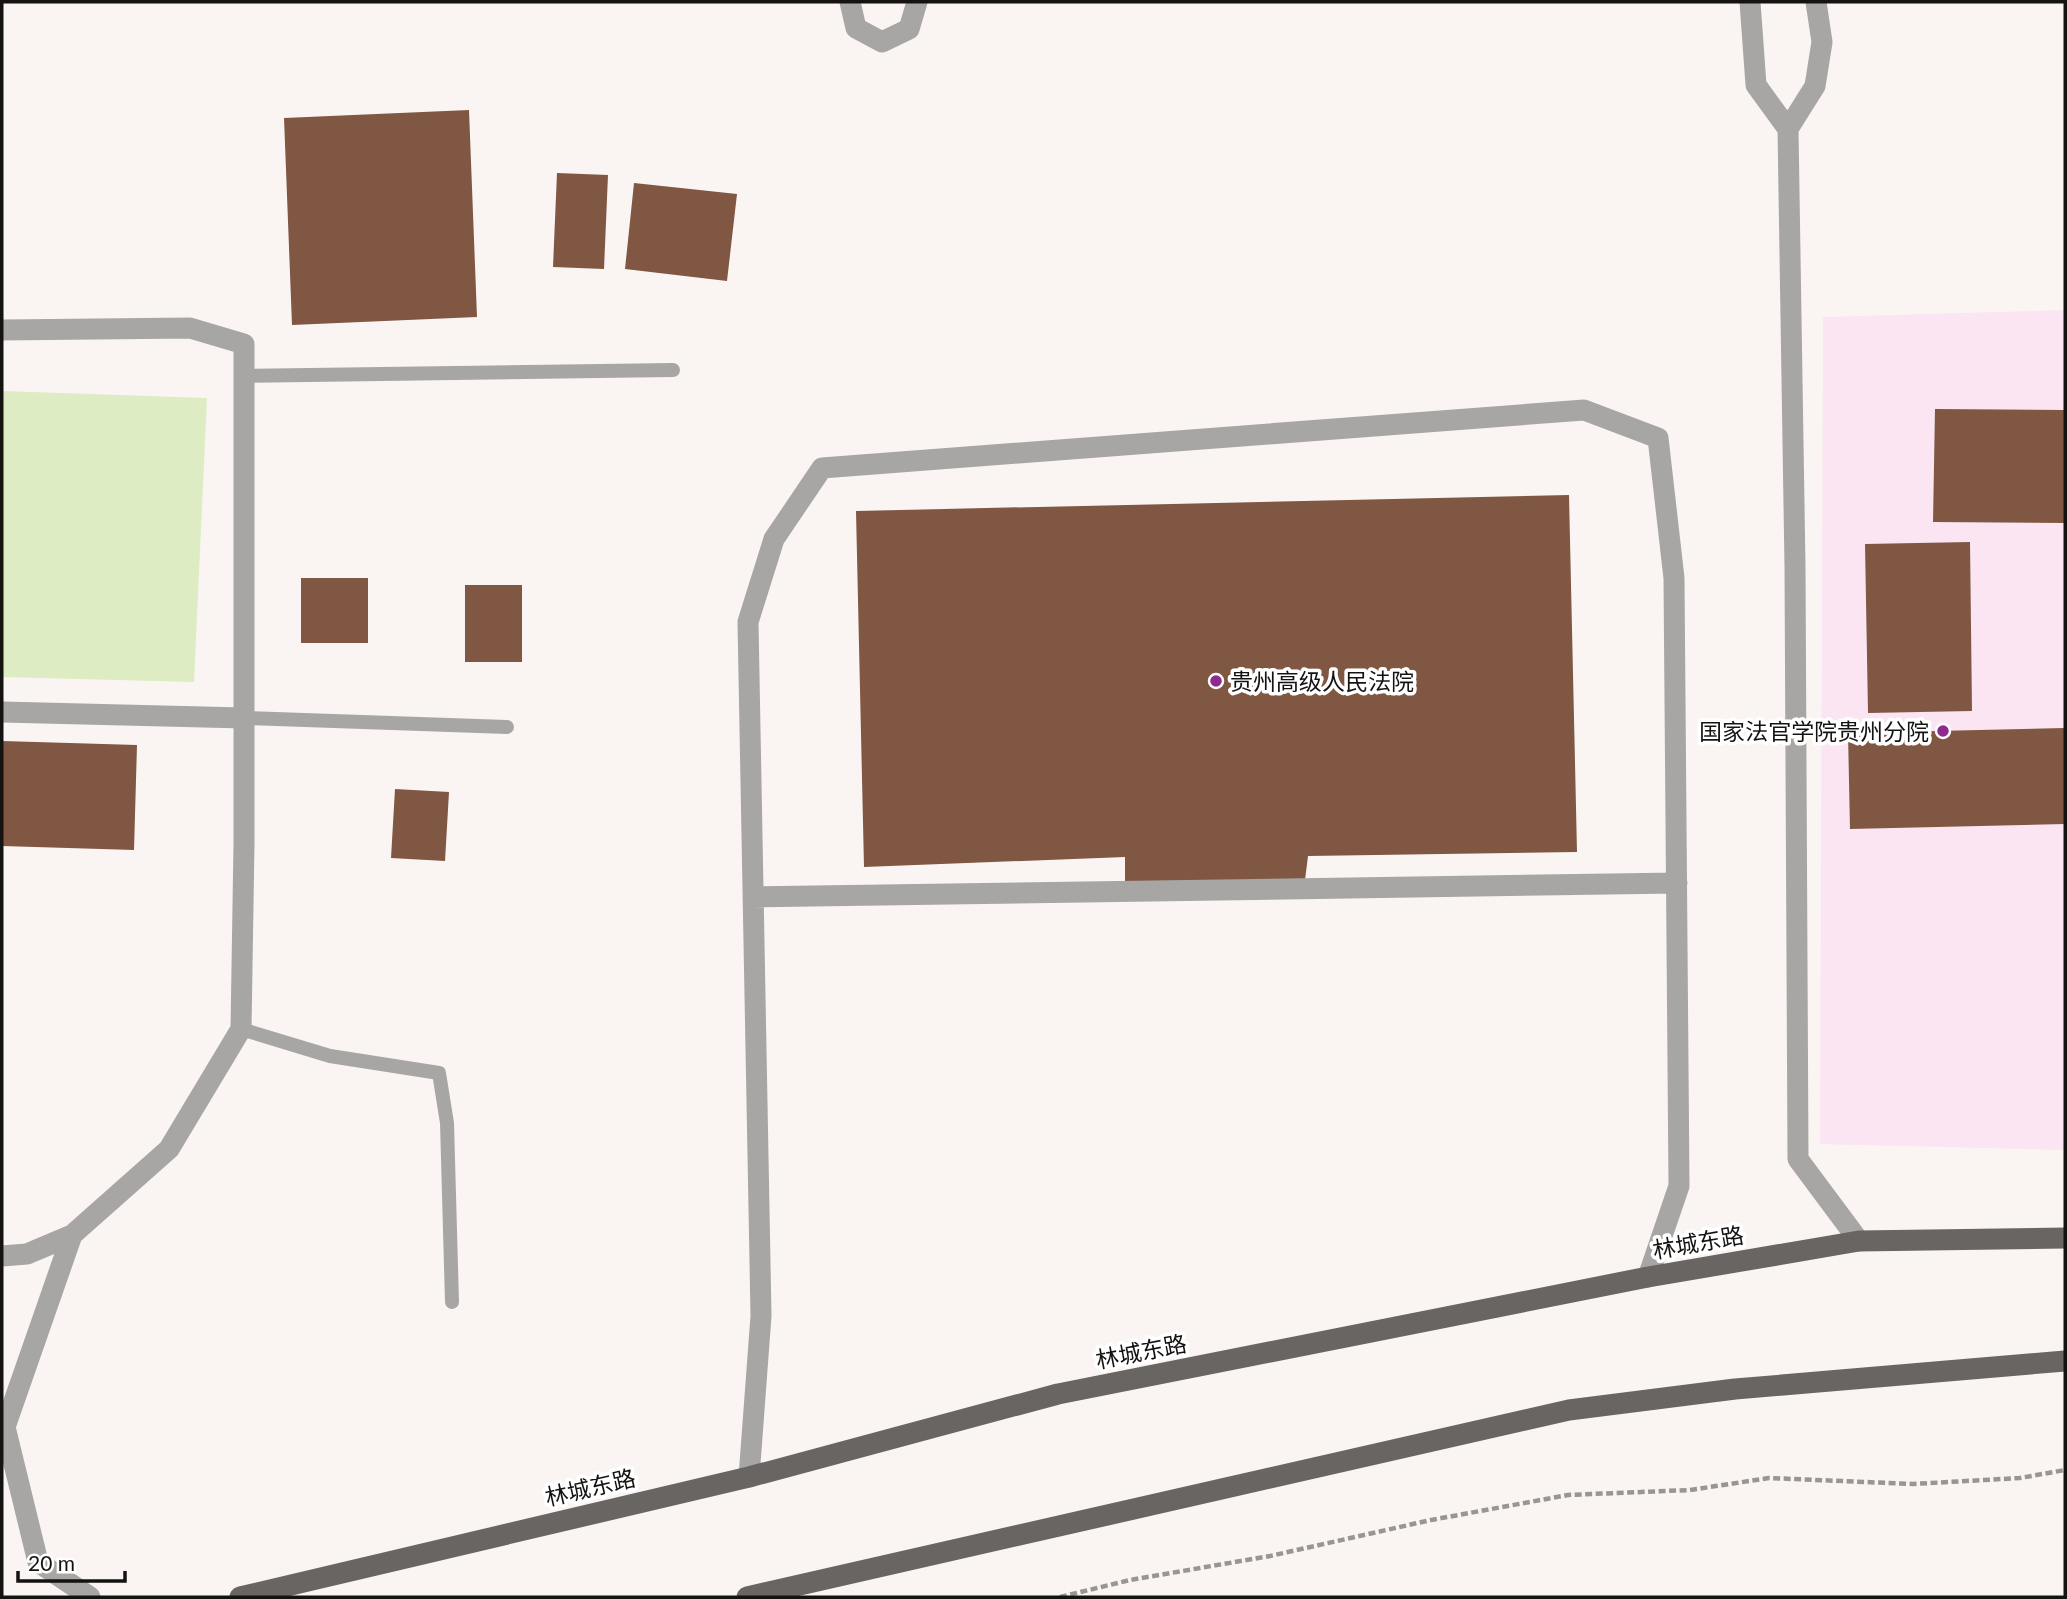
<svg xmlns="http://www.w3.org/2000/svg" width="2067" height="1599" viewBox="0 0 2067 1599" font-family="Lato,'Noto Sans SC',sans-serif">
<rect width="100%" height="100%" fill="#faf5f3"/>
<path fill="#fbe5f2" d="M2065,310V1150L1820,1144L1823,317Z"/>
<path fill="#ddecc2" d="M2,391L207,398L194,682L2,677Z"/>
<path fill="#7f5743" d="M469,110L477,317L292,325L284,118Z
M557,173L608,175L604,269L553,267Z
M634,183L737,194L727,281L625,269Z
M1935,409L2065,410V523L1933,522Z
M1569,495L1577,852L1308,856L1303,896L1125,897V857L864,867L856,511Z
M1970,542L1972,711L1868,713L1865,544Z
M301,578H368V643H301Z
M465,585H522V662H465Z
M2065,728V824L1850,829L1848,733Z
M2,741L137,745L134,850L2,846Z
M395,789L449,792L445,861L391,858Z"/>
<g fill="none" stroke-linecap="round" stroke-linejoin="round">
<path stroke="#989593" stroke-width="4.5" stroke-dasharray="7 3.5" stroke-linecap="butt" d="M1060,1597L1130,1580L1270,1556L1431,1520L1568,1495L1690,1490L1769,1478L1913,1484L2020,1478L2065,1470"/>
<path stroke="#a8a6a5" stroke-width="14" d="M244,376L673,370
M244,718L507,727
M241,1029L330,1056L439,1073L447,1123L452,1302"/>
<path stroke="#a8a6a5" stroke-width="21" d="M850,2L856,28L882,42L909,29L917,2
M1750,2L1756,85L1788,129L1815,86L1822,42L1816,2
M1788,129L1795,567L1798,1159L1859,1241
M2,330L190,328L244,344V843L241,1029L169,1149L72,1235L27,1254L2,1256
M2,712L244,718
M753,897L1677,883
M72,1235L5,1427L38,1562L90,1597
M749,1477L761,1316L748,622L774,539L822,468L1584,410L1658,438L1674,578L1679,1186L1648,1277"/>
<path stroke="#686563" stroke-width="21" d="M240,1597L749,1477L1058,1394L1648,1277L1859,1241L2065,1238
M747,1597L1569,1410L1735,1389L2065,1361"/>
</g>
<g fill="#90298e" stroke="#fff" stroke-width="2.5">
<circle cx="1216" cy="681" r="7"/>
<circle cx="1943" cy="731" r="7"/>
</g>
<g text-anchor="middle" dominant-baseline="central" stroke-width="7" stroke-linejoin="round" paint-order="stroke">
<g font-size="23" fill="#151312" stroke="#fff" text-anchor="start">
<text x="1230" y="681">贵州高级人民法院</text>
<text x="1929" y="731" text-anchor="end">国家法官学院贵州分院</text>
</g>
<g font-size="23" fill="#151312" stroke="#fff">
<text transform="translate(1698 1242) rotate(-10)">林城东路</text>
<text transform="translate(1141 1351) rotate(-11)">林城东路</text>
<text transform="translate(590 1487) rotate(-13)">林城东路</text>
</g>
</g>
<rect width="2067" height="1599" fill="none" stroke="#151312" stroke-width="7"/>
<path d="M18 1571v10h107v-10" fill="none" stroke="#151312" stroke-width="3.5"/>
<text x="28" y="1571" font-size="21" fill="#151312" stroke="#ffffff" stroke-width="5" paint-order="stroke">20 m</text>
</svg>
